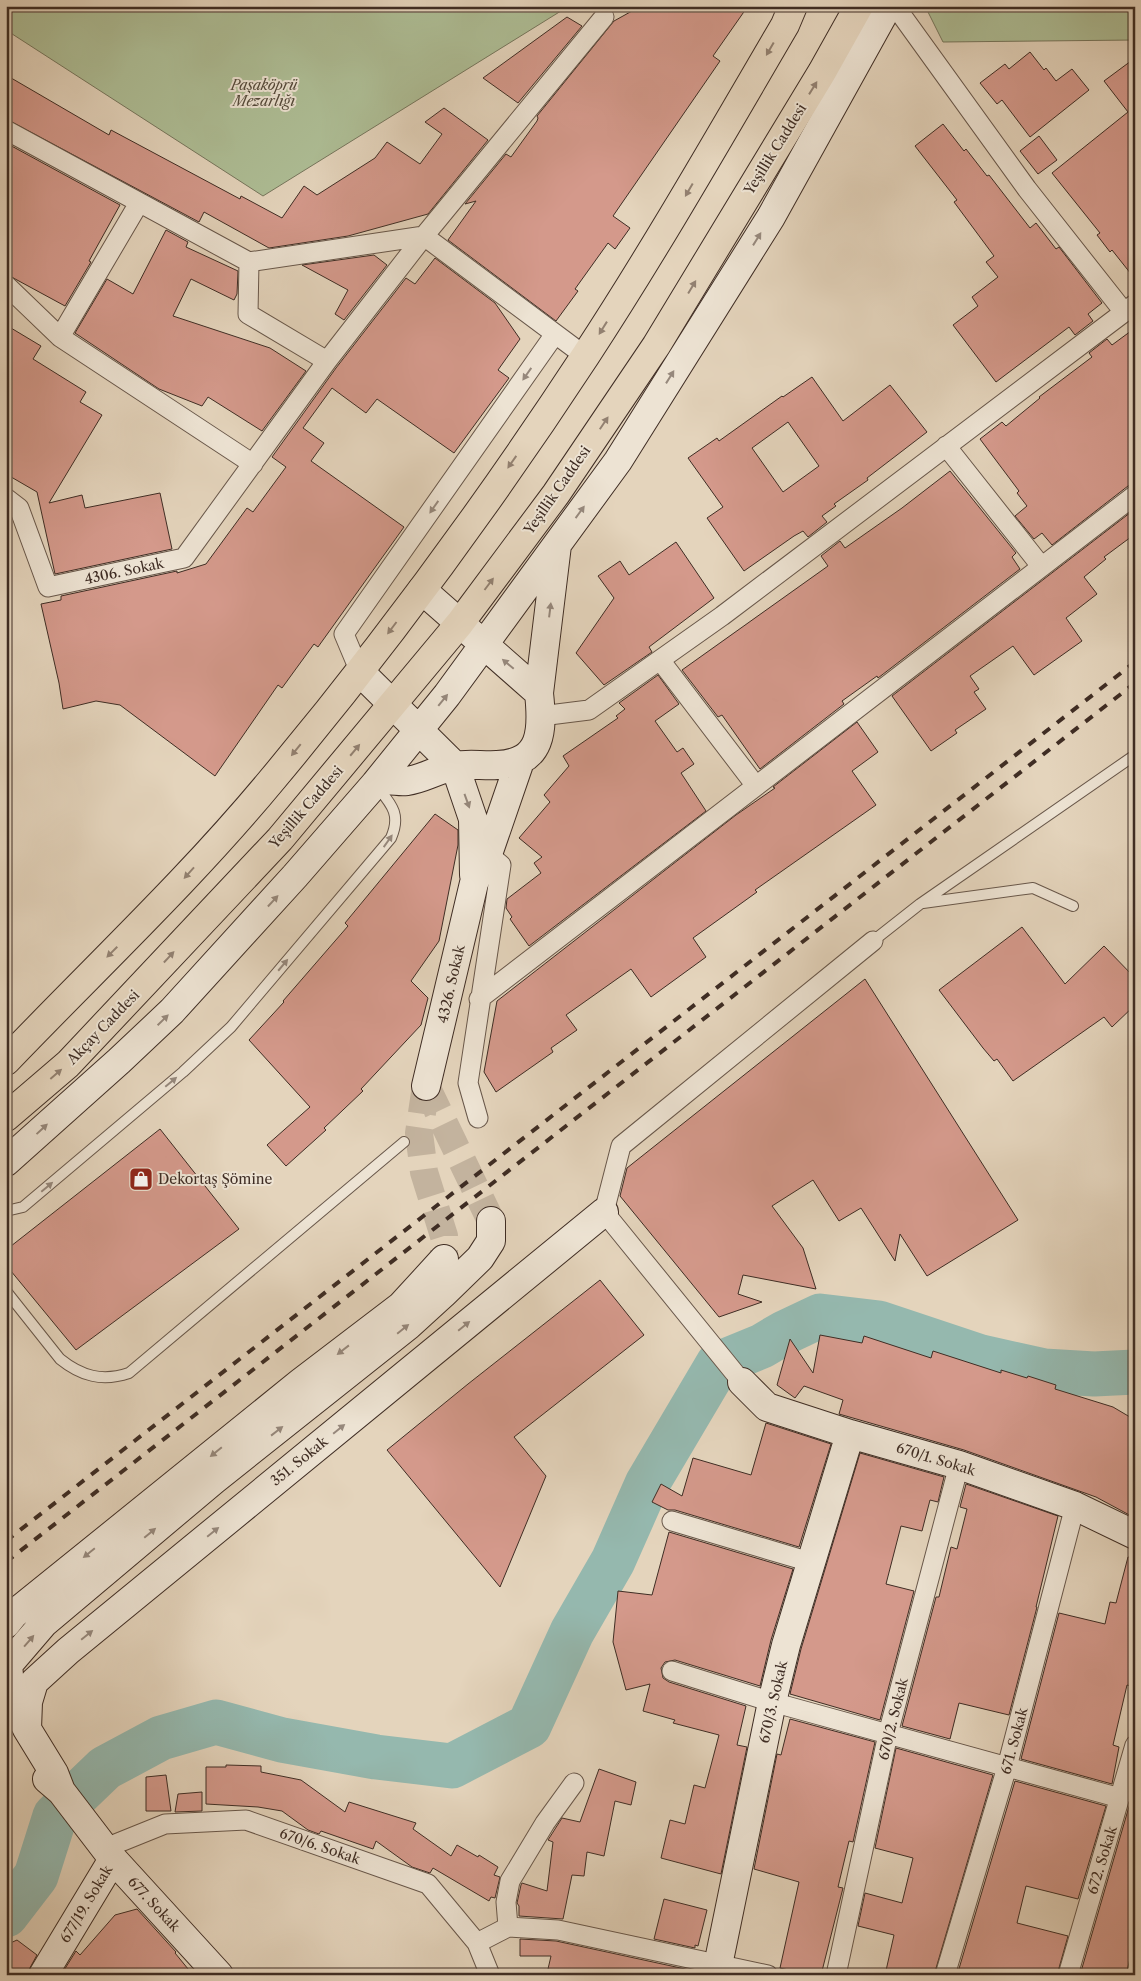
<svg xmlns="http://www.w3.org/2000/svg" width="1141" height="1981" viewBox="0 0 1141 1981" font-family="'Libre Caslon Text',serif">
<rect width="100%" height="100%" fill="#e4d4bc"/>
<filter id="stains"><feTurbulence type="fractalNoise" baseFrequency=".004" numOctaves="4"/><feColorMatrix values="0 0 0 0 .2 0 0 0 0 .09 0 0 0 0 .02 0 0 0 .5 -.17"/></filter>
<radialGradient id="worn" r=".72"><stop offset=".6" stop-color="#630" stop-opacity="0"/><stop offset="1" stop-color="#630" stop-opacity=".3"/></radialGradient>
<path fill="#aebe96" stroke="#76765d" d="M6,6H569L263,196L6,30Z
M925,6H1135V40L943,42Z"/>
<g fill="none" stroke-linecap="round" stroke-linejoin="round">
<path stroke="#95b8ae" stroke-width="45" d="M6,1915L36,1876L55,1816L105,1768L161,1738L216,1722L282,1740L376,1757L452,1766L529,1726L572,1632L613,1561L647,1484L718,1364L762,1346L784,1333L820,1316L879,1323L981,1357L1044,1371L1094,1374L1135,1372"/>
</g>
<path fill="#d4998b" stroke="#3f2d24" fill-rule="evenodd" d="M641,6H748L713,56L720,61L613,216L630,228L615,249L608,243L575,289L578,291L556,321L448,240L476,201L465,204L506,154L511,157L537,121L538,118L537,116L614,21Z
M567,17L582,26L518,103L483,78Z
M1030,52L1044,70L1046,68L1056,81L1072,69L1089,90L1030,137L1002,100L997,104L980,83L1005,64L1009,69Z
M1135,58V279L1112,250L1110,252L1097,235L1100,233L1052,173L1128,112L1104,81Z
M6,75L109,135L111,130L240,199L241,196L282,218L304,186L317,195L375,158L387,142L420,164L442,134L425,122L444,108L488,140L428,214L348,236L269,248L204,212L199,222L6,119Z
M943,124L964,151L966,149L987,176L989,175L1030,228L1036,223L1056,249L1059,247L1102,303L1088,314L1093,321L1075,335L1069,327L996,382L953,325L978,306L972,297L998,277L986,262L994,256L954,202L957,200L915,146Z
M1039,136L1057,160L1038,174L1020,151Z
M6,143L120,205L89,261L91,262L65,306L6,274Z
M166,230L188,242L186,247L238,271L237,294L234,300L191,279L173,316L270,348L306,371L262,431L208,397L202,406L159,389L75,333L107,279L133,294Z
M374,255L387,265L344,320L335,314L348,290L302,265Z
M435,258L495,303L520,339L498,370L509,378L454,453L377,399L366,413L332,388L303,428L324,443L311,461L404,527L318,647L314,644L282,688L278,685L215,776L120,705L96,701L63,709L59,683L41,604L61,600V596L177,571V573L206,564L247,508L253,512L286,467L272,457L336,368L406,278L415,284Z
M6,325L41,346L33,359L86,392L80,402L102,415L49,503L82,495L85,508L160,493L172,549L55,574L37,492L6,474Z
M1135,328V484L1128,486L1052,545L1042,533L1034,539L1015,516L1027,506L1017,493L1019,491L980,439L1002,422L1006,426L1040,398L1039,397L1092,357L1089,353L1107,339L1112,345Z
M812,377L843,421L890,385L927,432L867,478L868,480L834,504L836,506L822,516L827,522L808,537L803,531L794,536L744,571L707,518L723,507L688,458L717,438L719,441L782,396L783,397ZM788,422L819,466L783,492L752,448Z
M950,471L1016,553L1012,557L1020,569L878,678L877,676L842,701L844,704L760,769L722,715L718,717L682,670L828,566L821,556L840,541L845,548L902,508Z
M1135,509V534L1104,557L1106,559L1084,577L1097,594L1066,618L1082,641L1034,675L1013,646L970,676L979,689L974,692L986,709L955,730L957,733L931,751L892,696Z
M676,542L714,598L649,647L652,652L604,685L576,653L614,598L598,576L620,561L629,575Z
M658,675L679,704L655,721L677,752L683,748L694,764L681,773L706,811L529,946L510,919L512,917L506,908L507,899L541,873L534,863L542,857L519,838L550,802L544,795L569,766L563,756L618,718L616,716L625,709L619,703Z
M857,722L878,752L852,771L876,805L755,890L757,892L693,938L706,957L651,997L631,969L566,1015L577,1030L551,1048L553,1052L496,1092L484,1072L497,1001L736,815L775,788L773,787Z
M435,814L458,830V845L439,941L411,981L428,998L421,1025L361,1089L363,1091L324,1128L326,1130L286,1166L267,1145L310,1107L249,1040L284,1002L283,1001L348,926L345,923Z
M1022,927L1065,984L1104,946L1135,978V1005L1112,1027L1104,1017L1013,1081L997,1059L994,1061L983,1048L939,990Z
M865,979L1018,1220L927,1276L900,1234L895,1261L861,1208L839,1221L813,1180L772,1206L803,1248L816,1289L743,1275L738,1294L762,1302L719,1317L620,1196L627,1168Z
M160,1129L239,1229L76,1350L6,1265V1250Z
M600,1280L644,1335L514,1437L546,1476L500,1587L387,1450L468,1384Z
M820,1335L862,1343L864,1336L931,1358L933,1351L1001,1373V1370L1027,1378L1028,1376L1056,1385L1055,1389L1113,1407L1135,1420V1518L1096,1497L964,1450L839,1414L843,1400L804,1386L795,1398L777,1385L790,1339L813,1373Z
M766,1423L831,1444L799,1547L675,1510H668L652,1502L661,1484L682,1496L693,1458L751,1475Z
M860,1453L944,1477L938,1502L930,1500L922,1531L901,1526L886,1584L914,1591L880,1720L790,1694L801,1649Z
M966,1484L1058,1516L1036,1607H1037L1009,1715L959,1703L950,1739L902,1726L936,1597H939L951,1547L957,1549L967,1509L960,1507Z
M669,1532L793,1569L771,1640L760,1686L675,1660L665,1662L661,1668L663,1678L669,1682L746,1706L737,1745L747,1747L721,1874L661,1858L670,1820L685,1824L694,1785L705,1788L719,1735L673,1723L675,1720L643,1711L650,1684L626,1690L613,1642L618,1591L652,1595Z
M1128,1557L1135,1558V1687L1127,1685L1113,1745L1119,1747L1112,1784L1021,1759L1059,1613L1105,1624L1110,1602L1116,1603Z
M790,1719L875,1742L853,1842L849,1841L838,1887L843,1888L821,1975H809L780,1968L799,1882L754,1869L777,1754L781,1755Z
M896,1748L993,1775L934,1975H885L894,1935L858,1926L865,1893L902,1903L913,1858L875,1848Z
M226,1765L261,1766V1772L301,1780L345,1812L349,1802L416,1823L413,1829L451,1856L457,1845L478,1857L479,1855L498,1867L494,1875L500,1877L495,1898L491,1897L489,1901L433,1868L430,1873L412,1867L376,1841L373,1849L321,1831L319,1834L308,1830L282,1811L258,1807L206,1804V1767H226Z
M599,1769L636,1782L631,1805L615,1801L604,1856L587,1852L584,1876L572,1875L563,1919L519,1916V1906L517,1903L521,1885L522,1883L547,1891L553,1842L548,1840L562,1818L580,1822Z
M166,1775L171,1811H146V1777Z
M1015,1781L1106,1806L1078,1899L1026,1886L1017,1923L1068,1936L1057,1975H967L958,1972Z
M1135,1786V1938L1126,1975H1080Z
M202,1792V1811L175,1812L178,1794Z
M664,1899L707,1910L698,1946L695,1945V1948L654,1939Z
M137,1909L176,1952L175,1953L193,1975H61L76,1951L80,1955L115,1915Z
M520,1939L556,1941L699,1972L698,1975H575L548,1969L551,1956H520Z
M17,1940L37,1955L26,1975H6V1945Z"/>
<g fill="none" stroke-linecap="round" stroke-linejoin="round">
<path stroke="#c3b39e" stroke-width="28" stroke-dasharray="28 14" stroke-linecap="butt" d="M426,1086L419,1133L424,1172L444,1236V1259
M426,1086L491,1221"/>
<g stroke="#68574a" stroke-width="12">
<path id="lane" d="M923,903L1033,888L1073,906
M873,941L920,904L1135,755
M6,1211L23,1207L183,1072L231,1027L391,838C402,813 390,803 375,784
M6,1291L60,1359C81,1376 102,1382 129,1373L404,1142"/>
</g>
<g stroke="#68574a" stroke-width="21">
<path id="street" d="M895,6L1027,189L1124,312
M6,130L249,262L424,236L604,17
M249,262L248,314L327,361
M6,285L60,337L253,464
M60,337L139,203
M946,446L1041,566
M6,498L19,508L48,587L184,558L327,361L424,236L585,356
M660,660L756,786
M360,672L344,634L555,334
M541,716L589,710L722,616L1135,304
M479,999L1135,495
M478,1118L468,1083L501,865L488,854
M742,1382L604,1212L621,1146L873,941
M672,1521L810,1562
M672,1671L772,1702L1120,1798
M103,1849L165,1824L246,1820L428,1884L477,1943L490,1975
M508,1927L506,1902L510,1881L545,1823L574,1783
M477,1943L508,1927L558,1930L768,1975
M836,1975L888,1734L959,1465
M945,1975L1007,1767L1075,1506
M1068,1975L1135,1745"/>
</g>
<g stroke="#3f2d24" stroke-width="30">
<path id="secondary" d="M360,672L455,766L473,819L474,875
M539,693L557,545
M380,779C389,780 398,782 407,781C423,779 438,769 455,766C468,763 483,766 497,765C543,763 543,730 539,693L422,590
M426,1086L474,883L488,854L520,761
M6,1162L119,1061L172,1011L295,876L375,784L447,695L618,461L771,217L888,6
M742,1382L767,1407L850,1434L959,1465L1075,1506L1135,1535
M6,1624L14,1614L300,1383L401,1306L444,1259
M27,1729L28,1702L34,1682L68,1651L604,1212
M47,1779L61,1791L113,1859L219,1975
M61,1791L54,1773L27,1729L11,1696L8,1665L44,1623L214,1480L409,1325L443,1294L480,1258L491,1241V1221
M43,1975L113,1859
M716,1975L772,1702L786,1645L850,1434"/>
</g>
<g stroke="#3f2d24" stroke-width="30">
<path id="highway" d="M6,1061C95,968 189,880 271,781C384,646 489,503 586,355C656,248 720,136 785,25L793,6
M6,1117L68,1064L280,839L460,623L556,494L656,346L822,72L859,6"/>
</g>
<use href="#lane" stroke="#ede3d3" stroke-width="10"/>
<use href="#street" stroke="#ede3d3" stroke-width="19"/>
<use href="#secondary" stroke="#ede3d3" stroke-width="28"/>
<use href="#highway" stroke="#e4d4bc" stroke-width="28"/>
<path stroke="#3f2d24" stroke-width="4" stroke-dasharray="9 9" stroke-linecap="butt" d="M6,1541L1135,662
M6,1562L1135,683"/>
</g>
<defs><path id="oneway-solid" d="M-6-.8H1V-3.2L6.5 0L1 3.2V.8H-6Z" transform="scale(1.25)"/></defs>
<g fill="#928070">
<use href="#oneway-solid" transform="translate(770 49) rotate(120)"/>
<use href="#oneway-solid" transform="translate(813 88) rotate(-58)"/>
<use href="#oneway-solid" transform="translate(689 190) rotate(120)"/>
<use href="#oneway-solid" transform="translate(692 287) rotate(-59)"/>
<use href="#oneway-solid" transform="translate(603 328) rotate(122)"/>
<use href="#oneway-solid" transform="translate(604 423) rotate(-56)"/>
<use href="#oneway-solid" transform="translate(512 462) rotate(125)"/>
<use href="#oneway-solid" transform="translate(489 584) rotate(-53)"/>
<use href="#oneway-solid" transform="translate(392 628) rotate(127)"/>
<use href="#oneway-solid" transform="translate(296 750) rotate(129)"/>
<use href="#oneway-solid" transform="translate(355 750) rotate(-50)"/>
<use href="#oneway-solid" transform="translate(189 873) rotate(132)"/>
<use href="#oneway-solid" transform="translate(112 952) rotate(135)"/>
<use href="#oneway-solid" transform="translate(169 957) rotate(-47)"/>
<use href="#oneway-solid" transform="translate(56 1074) rotate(-41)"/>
</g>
<g fill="#96887c">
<use href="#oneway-solid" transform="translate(757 239) rotate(-58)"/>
<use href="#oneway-solid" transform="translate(527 374) rotate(125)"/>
<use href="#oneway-solid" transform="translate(670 377) rotate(-58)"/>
<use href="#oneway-solid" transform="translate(434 507) rotate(125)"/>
<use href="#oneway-solid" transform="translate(580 512) rotate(-54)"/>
<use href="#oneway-solid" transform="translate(550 610) rotate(-83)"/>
<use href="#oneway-solid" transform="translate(508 664) rotate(-140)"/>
<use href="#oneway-solid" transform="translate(443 700) rotate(-51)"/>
<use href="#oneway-solid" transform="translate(467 801) rotate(70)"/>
<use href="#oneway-solid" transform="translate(388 841) rotate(-55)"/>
<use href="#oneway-solid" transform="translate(273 901) rotate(-47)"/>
<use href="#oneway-solid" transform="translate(283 965) rotate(-50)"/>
<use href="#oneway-solid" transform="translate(163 1020) rotate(-44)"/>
<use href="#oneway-solid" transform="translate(171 1082) rotate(-40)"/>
<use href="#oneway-solid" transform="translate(42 1129) rotate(-43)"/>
<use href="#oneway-solid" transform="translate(47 1187) rotate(-40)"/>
<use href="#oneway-solid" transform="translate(464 1326) rotate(-39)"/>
<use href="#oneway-solid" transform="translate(403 1329) rotate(-39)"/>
<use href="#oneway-solid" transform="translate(343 1350) rotate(142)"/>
<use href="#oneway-solid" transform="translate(339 1429) rotate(-39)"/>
<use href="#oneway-solid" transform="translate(277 1431) rotate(-38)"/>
<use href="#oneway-solid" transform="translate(216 1452) rotate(141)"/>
<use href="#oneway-solid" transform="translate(213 1532) rotate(-39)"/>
<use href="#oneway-solid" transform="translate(150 1533) rotate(-40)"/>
<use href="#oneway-solid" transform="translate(89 1553) rotate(141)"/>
<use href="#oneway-solid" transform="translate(87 1635) rotate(-39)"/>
<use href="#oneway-solid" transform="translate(29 1641) rotate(-49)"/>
</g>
<defs>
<g id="shop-square" transform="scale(1.25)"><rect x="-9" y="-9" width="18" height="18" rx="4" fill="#8f2418" stroke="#ede3d3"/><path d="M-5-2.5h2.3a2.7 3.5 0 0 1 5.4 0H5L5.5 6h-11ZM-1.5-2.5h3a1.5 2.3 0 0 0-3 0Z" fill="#fff"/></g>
</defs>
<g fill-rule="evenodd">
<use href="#shop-square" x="141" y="1179"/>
</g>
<g text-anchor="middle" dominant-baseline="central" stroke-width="4" stroke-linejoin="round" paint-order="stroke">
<g font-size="14" font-style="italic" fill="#554a3b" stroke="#ede3d3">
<text x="264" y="85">Paşaköprü<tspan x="264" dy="16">Mezarlığı</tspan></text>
</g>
<g font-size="14" fill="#3f2d24" stroke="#ede3d3">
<text transform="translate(775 149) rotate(-58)">Yeşillik Caddesi</text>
<text transform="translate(557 490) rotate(-55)">Yeşillik Caddesi</text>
<text transform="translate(124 571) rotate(-12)">4306. Sokak</text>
<text transform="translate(306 807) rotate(-49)">Yeşillik Caddesi</text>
<text transform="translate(451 984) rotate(-77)">4326. Sokak</text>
<text transform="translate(103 1027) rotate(-46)">Akçay Caddesi</text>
<text transform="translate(936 1459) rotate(17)">670/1. Sokak</text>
<text transform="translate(299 1461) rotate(-39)">351. Sokak</text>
<text transform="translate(773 1702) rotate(-77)">670/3. Sokak</text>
<text transform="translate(893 1719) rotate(-76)">670/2. Sokak</text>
<text transform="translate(1014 1741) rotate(-75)">671. Sokak</text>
<text transform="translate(320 1846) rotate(19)">670/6. Sokak</text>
<text transform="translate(1102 1860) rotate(-73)">672. Sokak</text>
<text transform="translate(86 1904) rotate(-59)">677/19. Sokak</text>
<text transform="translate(154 1904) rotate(47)">677. Sokak</text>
</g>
<g font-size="14" fill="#3f2d24" stroke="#ede3d3" text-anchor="start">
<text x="158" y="1179">Dekortaş Şömine</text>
</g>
</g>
<rect width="1141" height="1981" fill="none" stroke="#e4d4bc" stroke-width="25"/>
<rect x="8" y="8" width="1126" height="1966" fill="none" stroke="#3f2d24" stroke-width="2.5"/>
<rect x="12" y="12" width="1116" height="1956" fill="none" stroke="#3f2d24"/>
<rect width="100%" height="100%" filter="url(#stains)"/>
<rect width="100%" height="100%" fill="url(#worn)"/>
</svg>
